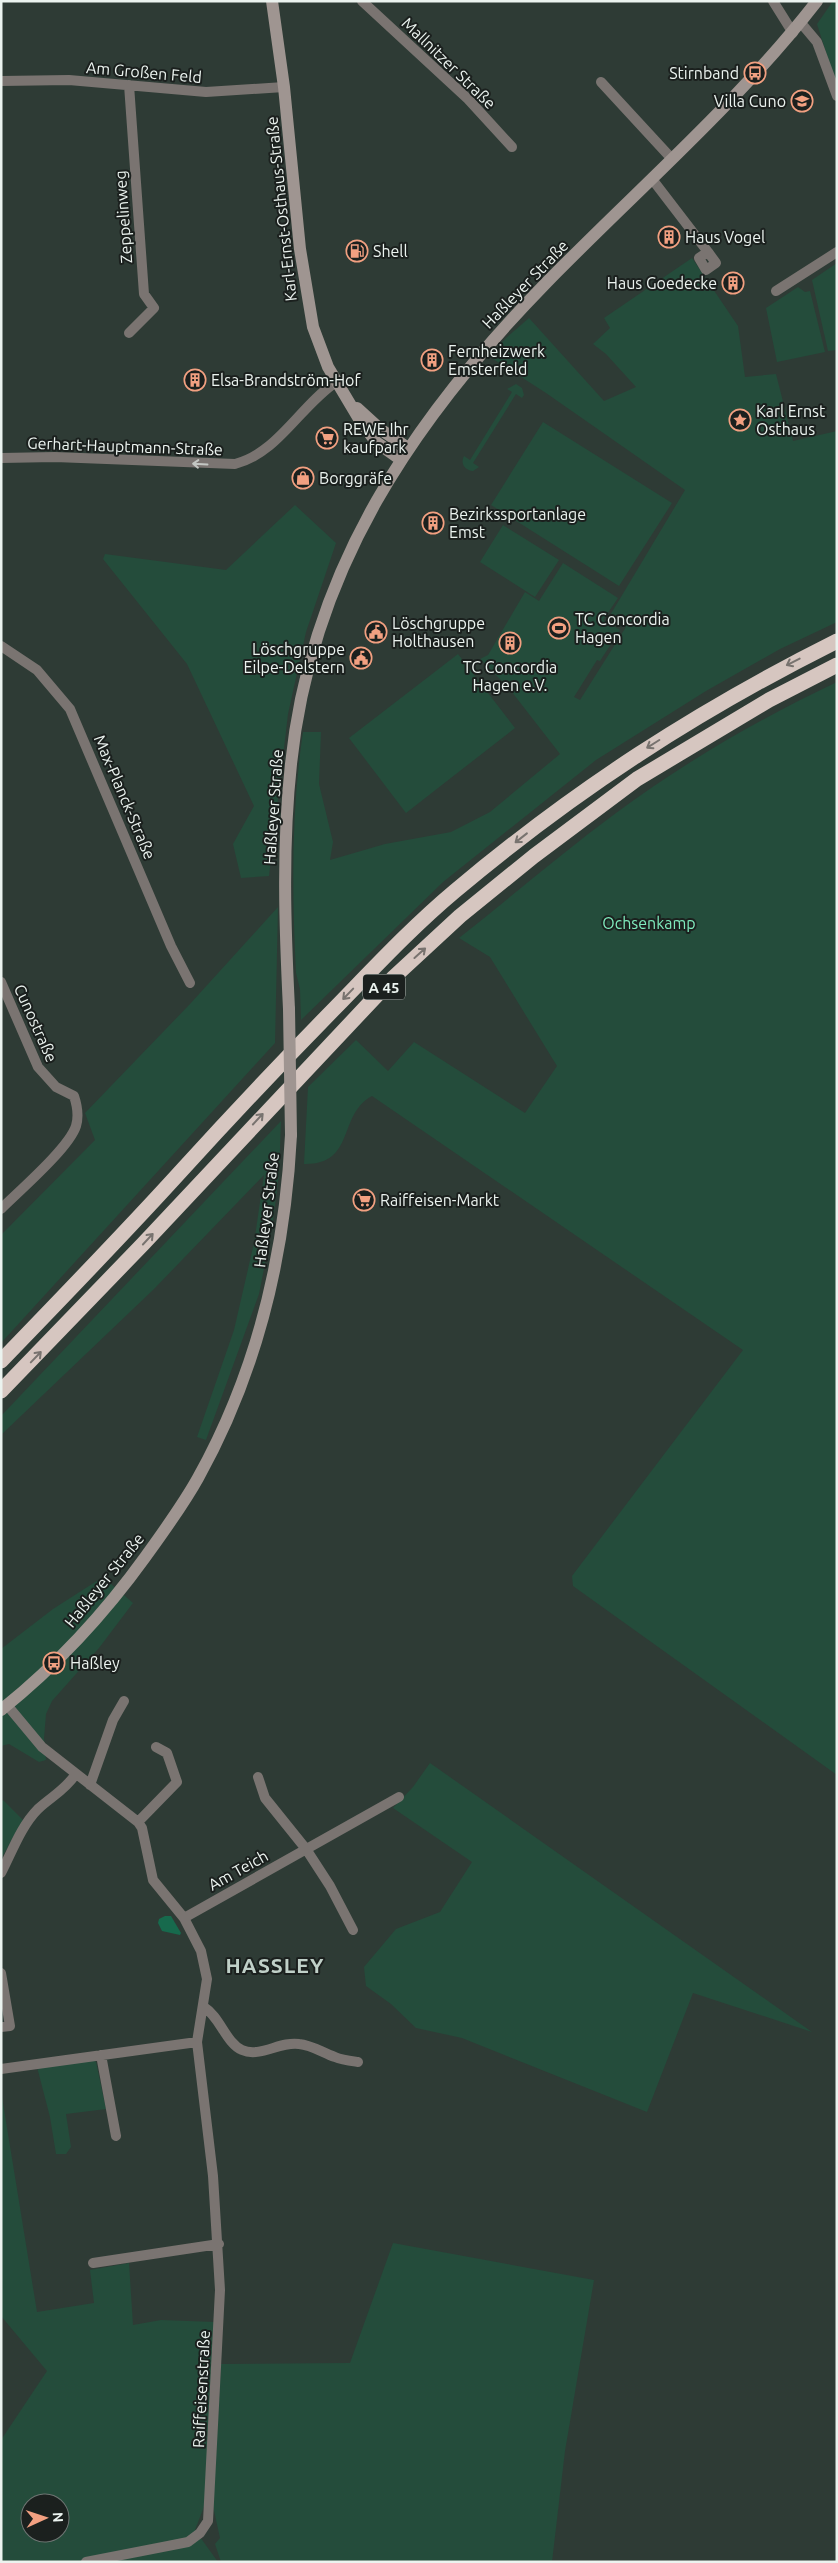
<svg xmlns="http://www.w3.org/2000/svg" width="838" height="2563" viewBox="0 0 838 2563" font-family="Ubuntu,sans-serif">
<rect width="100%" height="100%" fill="#2e3b35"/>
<path fill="#244c3b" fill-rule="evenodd" d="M833,1H837V87L817,24Z
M692,258L738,326L745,377L776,374L793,441L837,431V622L780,649L706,691L596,760L443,882L301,1020L300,989L296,973C292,893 291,811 303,732H321L319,784L333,842L330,860L385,844L451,832L490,812L560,754L508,687L480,659L488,655L525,592L539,601L563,563L618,598L603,620L620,630L600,661L597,660L574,697L580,700L626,627L609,617L685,490L546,393L490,357L506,338L529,318L604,401L636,387L606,354L593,344L610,328L604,318Z
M837,263V350L828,351L812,280Z
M798,287L805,292L810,291L825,352L777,362L766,308Z
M516,384L522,388L524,395L522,398L516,394L473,463L479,467L473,471C465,470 460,464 464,456L470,460L512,392L507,389Z
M543,422L672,503L619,586L491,505Z
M295,505L336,543L306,632L288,714L269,876L241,878L233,844L254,806L187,664L103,559L105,554L226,570Z
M503,525L559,560L535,597L480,562Z
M458,654L515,728L406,813L349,738Z
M837,682V1775L573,1586L572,1576L743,1350L372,1096C337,1115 356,1165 304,1164L308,1087L356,1040L388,1071L414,1042L525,1113L557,1066L490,957L459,938C511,897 562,853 616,813C685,762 759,719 837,682Z
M278,907L275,1043L1,1343V1235L95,1140L85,1113L190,1004Z
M281,1121L279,1175L272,1228L259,1294L206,1440L197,1437L234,1330L254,1243L264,1175L154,1289L1,1435V1416Z
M103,1577L133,1603L99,1648L52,1701L46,1714L44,1738L46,1760L39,1762L9,1744L1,1746V1649L53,1609Z
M430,1763L812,2032L693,1993L647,2112L462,2038L416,2028L391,2004L366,1986L364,1967L396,1929L440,1912L472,1862L393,1808L413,1787Z
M3,1800L23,1820L1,1859V1802Z
M91,2059L96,2062L106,2109L66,2114L71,2147L66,2154H56L50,2117L37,2067Z
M2,2097L37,2312L94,2303L90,2270L129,2263L133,2325L161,2320L215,2322L205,2504L195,2530L218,2562H1V2440L47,2371L1,2316ZM30,2503H60V2533H30Z
M393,2243L594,2280L565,2451L552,2562H221L215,2544L220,2538L213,2506L221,2364L350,2363Z"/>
<path fill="#176a4d" d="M165,1916H171L181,1933L180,1935L162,1931L158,1923L159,1919Z"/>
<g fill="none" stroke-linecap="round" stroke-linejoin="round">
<path stroke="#7a7471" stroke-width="10" d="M362,1L468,99L512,147
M773,1L793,33
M801,23L817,42L837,96
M1,81L69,80L206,92L284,87
M601,82L672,159
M652,179L708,252L699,258L706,270L716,263L708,252
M776,291L837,252
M129,333L154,308L144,294L129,85
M1,458L55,457L235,464C278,453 300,406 336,382
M1,646L37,670L70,709L171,946L190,983
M1,982L38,1067L56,1087L74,1096C77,1105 79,1116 76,1126C69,1148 19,1191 1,1209
M7,1705L42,1747L138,1822L142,1828L153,1880L184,1918L201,1951L207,1979L197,2042L213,2176L220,2290L208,2521L200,2533L188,2542L86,2562
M258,1777L265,1798L306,1849L330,1886L353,1930
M90,1785L113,1720L124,1701
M138,1822L177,1782L167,1753L156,1747
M1,1873C12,1852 21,1826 38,1809C51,1797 65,1790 75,1775
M184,1918L399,1797
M1,1973L10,2026L1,2027
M204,2007C220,2017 226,2043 242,2050C260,2058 280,2041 299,2044C312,2045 323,2053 335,2057C342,2060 351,2061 358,2062
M101,2055L116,2136
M1,2069L197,2042
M93,2263L219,2244"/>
<path stroke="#9f9591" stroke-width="12" d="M272,1L284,87L300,249L313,327L328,367L359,419L376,442L400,459
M357,408L380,429L408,448
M289,1009C285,928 282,846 291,764C311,569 414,418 547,282C638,189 737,104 817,1
M1,1710C56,1666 105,1613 146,1556C164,1531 183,1505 198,1478C257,1372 285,1255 291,1135"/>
<path stroke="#d6c6c0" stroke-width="15" d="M1,1361C62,1298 123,1235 182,1170C232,1115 283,1061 335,1008C374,968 412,927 455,891C575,790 697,711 837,641
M1,1391L143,1244L394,977L460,916L534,856L637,779L769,700L837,665"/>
<path stroke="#9f9591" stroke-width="12" d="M289,1009L291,1135"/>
</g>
<defs><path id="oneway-shaft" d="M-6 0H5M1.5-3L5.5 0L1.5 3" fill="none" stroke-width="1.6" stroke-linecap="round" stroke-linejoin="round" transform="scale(1.25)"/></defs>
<use stroke="#c3c7c3" href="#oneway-shaft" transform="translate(200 464) rotate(-177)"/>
<g stroke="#78736f">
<use href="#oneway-shaft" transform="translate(793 662) rotate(153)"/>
<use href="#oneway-shaft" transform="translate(653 744) rotate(148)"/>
<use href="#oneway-shaft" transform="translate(521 838) rotate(142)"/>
<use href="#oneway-shaft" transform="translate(420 953) rotate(-42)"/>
<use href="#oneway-shaft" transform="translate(348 994) rotate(134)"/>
<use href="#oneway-shaft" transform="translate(258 1119) rotate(-47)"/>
<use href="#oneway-shaft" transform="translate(148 1239) rotate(-47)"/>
<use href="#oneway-shaft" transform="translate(36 1357) rotate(-46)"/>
</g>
<defs>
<g id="bus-ring" transform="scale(1.125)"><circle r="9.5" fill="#1b201e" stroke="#f2a081" stroke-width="1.5"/><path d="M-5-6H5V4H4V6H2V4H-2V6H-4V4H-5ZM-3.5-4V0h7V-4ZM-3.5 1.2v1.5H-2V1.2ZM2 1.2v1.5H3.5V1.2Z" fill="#f2a081"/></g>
<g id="school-ring" transform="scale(1.125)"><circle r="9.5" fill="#1b201e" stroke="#f2a081" stroke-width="1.5"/><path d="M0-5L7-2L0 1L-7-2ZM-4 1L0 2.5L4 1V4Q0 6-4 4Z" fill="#f2a081"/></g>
<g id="building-ring" transform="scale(1.125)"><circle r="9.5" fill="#1b201e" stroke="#f2a081" stroke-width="1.5"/><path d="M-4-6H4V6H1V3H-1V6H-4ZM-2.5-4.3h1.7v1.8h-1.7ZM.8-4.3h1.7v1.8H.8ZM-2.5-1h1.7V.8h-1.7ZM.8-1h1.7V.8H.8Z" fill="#f2a081"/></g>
<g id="fuel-ring" transform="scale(1.125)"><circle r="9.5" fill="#1b201e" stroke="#f2a081" stroke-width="1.5"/><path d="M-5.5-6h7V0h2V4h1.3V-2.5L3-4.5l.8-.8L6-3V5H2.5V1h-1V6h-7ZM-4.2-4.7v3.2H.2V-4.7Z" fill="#f2a081"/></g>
<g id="sight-ring" transform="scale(1.125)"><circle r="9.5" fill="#1b201e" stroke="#f2a081" stroke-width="1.5"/><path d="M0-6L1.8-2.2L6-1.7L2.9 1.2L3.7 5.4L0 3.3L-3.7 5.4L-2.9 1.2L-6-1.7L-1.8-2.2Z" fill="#f2a081"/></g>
<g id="supermarket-ring" transform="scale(1.125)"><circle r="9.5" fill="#1b201e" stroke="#f2a081" stroke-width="1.5"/><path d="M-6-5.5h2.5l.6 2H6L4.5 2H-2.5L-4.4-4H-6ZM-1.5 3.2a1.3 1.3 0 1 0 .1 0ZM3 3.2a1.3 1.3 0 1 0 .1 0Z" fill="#f2a081"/></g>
<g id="shop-ring" transform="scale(1.125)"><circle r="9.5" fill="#1b201e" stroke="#f2a081" stroke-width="1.5"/><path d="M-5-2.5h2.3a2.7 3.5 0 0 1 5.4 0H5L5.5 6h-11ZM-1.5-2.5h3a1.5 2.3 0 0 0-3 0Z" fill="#f2a081"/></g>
<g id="stadium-ring" transform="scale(1.125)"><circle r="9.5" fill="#1b201e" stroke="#f2a081" stroke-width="1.5"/><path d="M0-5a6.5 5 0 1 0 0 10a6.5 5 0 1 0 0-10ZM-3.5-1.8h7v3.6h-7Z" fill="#f2a081"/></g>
<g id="civic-ring" transform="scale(1.125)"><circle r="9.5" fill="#1b201e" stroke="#f2a081" stroke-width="1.5"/><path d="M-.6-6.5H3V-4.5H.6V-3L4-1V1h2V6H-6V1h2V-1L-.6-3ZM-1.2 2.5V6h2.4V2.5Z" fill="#f2a081"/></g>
</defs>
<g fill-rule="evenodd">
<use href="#bus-ring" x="755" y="73"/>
<use href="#school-ring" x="802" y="101"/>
<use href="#building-ring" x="669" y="237"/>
<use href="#fuel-ring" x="357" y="251"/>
<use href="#building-ring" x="733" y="283"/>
<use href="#building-ring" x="432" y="360"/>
<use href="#building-ring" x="195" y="380"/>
<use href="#sight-ring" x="740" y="420"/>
<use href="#supermarket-ring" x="327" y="438"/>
<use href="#shop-ring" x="303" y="478"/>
<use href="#building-ring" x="433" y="523"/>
<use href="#stadium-ring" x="559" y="628"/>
<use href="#civic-ring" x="376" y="632"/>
<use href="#building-ring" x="510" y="643"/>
<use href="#civic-ring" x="361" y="658"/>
<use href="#supermarket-ring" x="364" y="1200"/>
<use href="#bus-ring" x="54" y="1663"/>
</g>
<g text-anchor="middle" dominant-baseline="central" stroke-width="4" stroke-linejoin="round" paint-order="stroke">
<rect fill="#1b201e" stroke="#adb4b0" stroke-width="1" x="363" y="974.5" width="42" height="25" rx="4"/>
<g font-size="15" font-weight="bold" fill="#ebf3ef">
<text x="384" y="987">A 45</text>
</g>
<g font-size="16" fill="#ebf3ef" stroke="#1b201e">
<text transform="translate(449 63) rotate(44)">Mallnitzer Straße</text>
<text transform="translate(144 72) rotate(5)">Am Großen Feld</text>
<text transform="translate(281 209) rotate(-96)">Karl-Ernst-Osthaus-Straße</text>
<text transform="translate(123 217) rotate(-94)">Zeppelinweg</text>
<text transform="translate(525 284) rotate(-46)">Haßleyer Straße</text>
<text transform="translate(125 446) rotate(2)">Gerhart-Hauptmann-Straße</text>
<text transform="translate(125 797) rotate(67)">Max-Planck-Straße</text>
<text transform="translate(273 807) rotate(-86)">Haßleyer Straße</text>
<text transform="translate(36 1023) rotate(66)">Cunostraße</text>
<text transform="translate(266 1210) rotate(-83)">Haßleyer Straße</text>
<text transform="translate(104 1580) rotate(-51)">Haßleyer Straße</text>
<text transform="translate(238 1870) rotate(-29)">Am Teich</text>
<text transform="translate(201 2389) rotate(-87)">Raiffeisenstraße</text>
</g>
<g font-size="16" fill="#ebf3ef" stroke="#1b201e" text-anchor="start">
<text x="739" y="73" text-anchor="end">Stirnband</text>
<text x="786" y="101" text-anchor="end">Villa Cuno</text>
<text x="685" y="237">Haus Vogel</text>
<text x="373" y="251">Shell</text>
<text x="717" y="283" text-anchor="end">Haus Goedecke</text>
<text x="448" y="351">Fernheizwerk<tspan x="448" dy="18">Emsterfeld</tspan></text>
<text x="211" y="380">Elsa-Brandström-Hof</text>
<text x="756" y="411">Karl Ernst<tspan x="756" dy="18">Osthaus</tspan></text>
<text x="343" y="429">REWE Ihr<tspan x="343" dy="18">kaufpark</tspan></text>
<text x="319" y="478">Borggräfe</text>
<text x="449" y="514">Bezirkssportanlage<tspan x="449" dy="18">Emst</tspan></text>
<text x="575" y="619">TC Concordia<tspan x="575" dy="18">Hagen</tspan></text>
<text x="392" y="623">Löschgruppe<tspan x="392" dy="18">Holthausen</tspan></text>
<text x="345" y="649" text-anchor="end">Löschgruppe<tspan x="345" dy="18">Eilpe-Delstern</tspan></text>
<text x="510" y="667" text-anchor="middle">TC Concordia<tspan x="510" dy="18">Hagen e.V.</tspan></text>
<text x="380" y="1200">Raiffeisen-Markt</text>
<text x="70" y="1663">Haßley</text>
</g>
<g font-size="16" fill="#7febbd" stroke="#1b201e">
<text x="649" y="923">Ochsenkamp</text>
</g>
<g font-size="21" font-weight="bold" letter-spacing="1" fill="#c0d0c8" stroke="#1b201e">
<text x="275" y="1965">HASSLEY</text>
</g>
</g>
<rect width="838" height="2563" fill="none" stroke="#ebf3ef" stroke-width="5"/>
<g transform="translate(45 2518) rotate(87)"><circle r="24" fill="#1b201e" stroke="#6e7472"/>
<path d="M0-4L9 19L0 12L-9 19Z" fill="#f2a081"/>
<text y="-8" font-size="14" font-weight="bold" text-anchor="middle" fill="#ebf3ef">N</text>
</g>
</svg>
